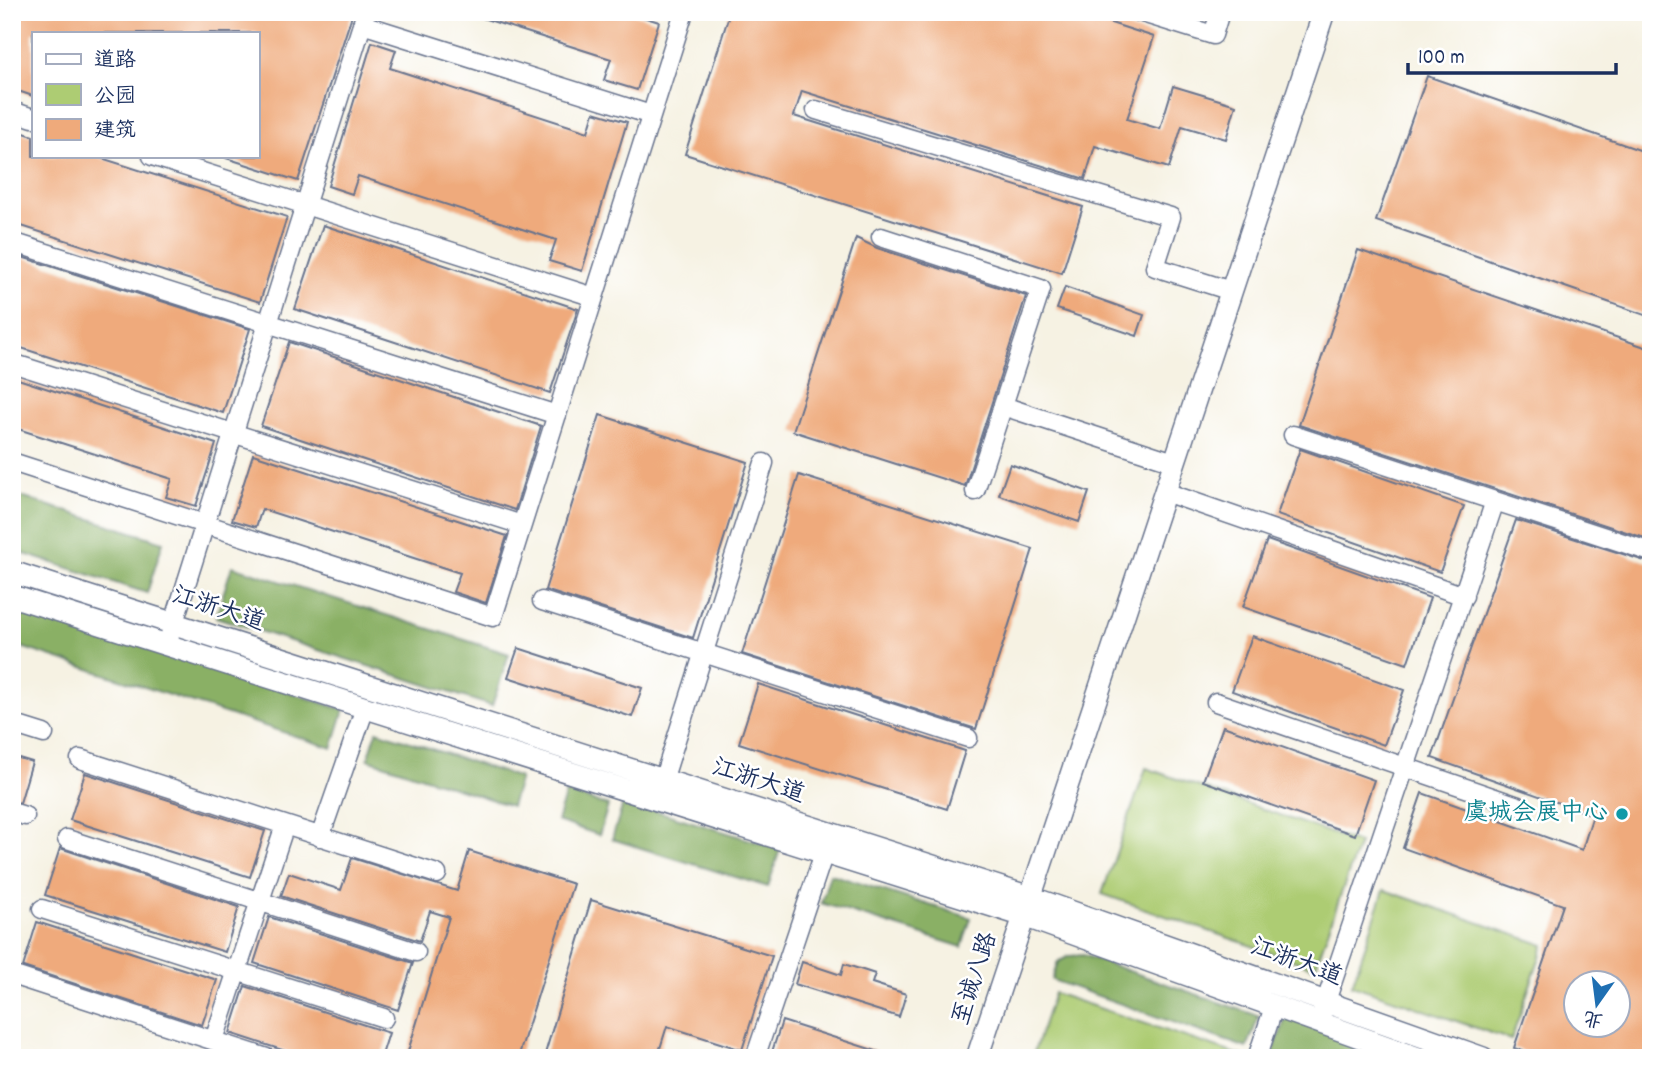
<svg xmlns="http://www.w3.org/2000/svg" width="1663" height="1070" viewBox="0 0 1663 1070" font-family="Dekko,'LXGW WenKai TC',sans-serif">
<rect width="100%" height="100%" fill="#fff"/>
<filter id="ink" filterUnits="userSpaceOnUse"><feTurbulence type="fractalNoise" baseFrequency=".0143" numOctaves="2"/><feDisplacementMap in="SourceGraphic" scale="14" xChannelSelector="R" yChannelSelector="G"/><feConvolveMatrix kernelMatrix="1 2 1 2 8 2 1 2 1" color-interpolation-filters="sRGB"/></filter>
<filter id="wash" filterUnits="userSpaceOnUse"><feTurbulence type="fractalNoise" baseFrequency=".00686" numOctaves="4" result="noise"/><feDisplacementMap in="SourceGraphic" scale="28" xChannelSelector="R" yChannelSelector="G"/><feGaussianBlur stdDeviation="1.57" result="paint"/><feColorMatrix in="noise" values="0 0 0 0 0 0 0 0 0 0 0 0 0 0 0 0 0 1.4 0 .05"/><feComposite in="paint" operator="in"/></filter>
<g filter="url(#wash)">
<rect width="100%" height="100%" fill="#f6f2e3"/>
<path fill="#adcc73" stroke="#647e68" stroke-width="2" d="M1146,768L1359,843L1315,968L1102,894Z
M1384,890L1544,945L1511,1040L1352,985Z
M1054,993L1242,1056L1241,1058H1032Z"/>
<path fill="#8ab065" stroke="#527062" stroke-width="2" d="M12,494L163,542L147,593L12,550Z
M232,566L509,654L492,706L216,617Z
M12,602L344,710L332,748L12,644Z
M377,731L520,778L511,806L368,759Z
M566,792L608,806L599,835L557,821Z
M624,801L780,849L768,887L612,839Z
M830,874L971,918L962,947L821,903Z
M1083,955L1259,1016L1247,1048L1052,980L1058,962L1069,956Z
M1286,1017L1399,1058H1279L1272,1055Z"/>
<g id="blocks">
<path fill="#efaa7b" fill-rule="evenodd" d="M12,12H353L298,181L226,158V156H257V33H33V96L12,89Z
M473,12H627L659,22L637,90L604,80L611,59L473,15Z
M730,12H1077L1154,37L1127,119L1160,129L1173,86L1236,105L1226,139L1182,126L1169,168L1095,146L1085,179L802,91L794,116L1083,207L1062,273L685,154Z
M372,42L396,50L390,68L588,132L594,112L627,122L582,271L549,261L556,240L358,176L352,194L328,186Z
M1427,76L1651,154V317L1376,221Z
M12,129L33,136V156H95L287,217L260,302L12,223Z
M323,225L578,309L550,393L295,309Z
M856,238L877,248L1026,296L965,486L793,431Z
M1358,250L1651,349V540L1299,425Z
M12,254L250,329L223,413L12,345Z
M1065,287L1144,315L1137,336L1057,309Z
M289,342L541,426L515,510L261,426Z
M12,377L216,444L196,506L166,497L172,479L12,427Z
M600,415L748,462L693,638L545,590Z
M1300,449L1464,506L1440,572L1277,515Z
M253,454L507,536L486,603L453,592L460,573L262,509L256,527L232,520Z
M1010,464L1089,492L1079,522L999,495Z
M799,475L1033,549L976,729L742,654Z
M1516,520L1651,563V1058H1542L1514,1048L1563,905L1403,848L1422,793L1582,850L1593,815L1432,758ZM1576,983H1618V1025H1576Z
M1267,540L1430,598L1407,664L1243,607Z
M1252,636L1404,690L1384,745L1232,691Z
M518,648L642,688L632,717L508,677Z
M758,684L965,751L947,809L739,743Z
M1223,726L1374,780L1355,835L1203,781Z
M12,756L32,762L20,803L12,801Z
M85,773L265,831L250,877L70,820Z
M60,848L239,907L225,952L45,895Z
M469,851L573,884L518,1058H406L449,917L430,911L420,941L281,896L289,873L341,890L352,858L457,891Z
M591,900L772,956L742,1050L667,1026L657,1058H556L545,1054Z
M269,917L413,963L398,1010L254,963Z
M37,922L217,980L202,1025L23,967Z
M802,962L841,975L844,964L875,974L872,983L906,994L899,1017L795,984Z
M245,986L389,1033L381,1058H307L230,1033Z
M782,1021L889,1055V1058H770Z"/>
</g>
</g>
<g filter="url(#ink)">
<use href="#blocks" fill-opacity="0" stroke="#68738d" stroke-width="2"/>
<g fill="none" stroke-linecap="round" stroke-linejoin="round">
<g stroke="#68738d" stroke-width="21">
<path id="minor" d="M1139,12L1213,35L1220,12
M362,24L651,115
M816,110L1171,217L1155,267L1231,291
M12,111L33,118
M152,156L594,297
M881,237L1041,289L975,491
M12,242L557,415
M12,363L522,525
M1003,406L1174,462
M1293,435L1651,552
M12,462L493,617L684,12
M1165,492L1464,596
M542,601L968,738
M170,635L366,12
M1216,702L1521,807
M12,724L44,734
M80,759L437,874
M660,790L764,463
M12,812L25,816
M320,837L365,708
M67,839L416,952
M42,909L384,1018
M18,977L267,1058
M1322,1013L1495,501
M214,1040L285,825
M755,1058L824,853
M1257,1058L1274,1007"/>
</g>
<g stroke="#68738d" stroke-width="24">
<path id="major" d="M12,572L1030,897L1483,1058
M12,596L1024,916L1418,1058
M977,1058L1324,12"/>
</g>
<use href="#minor" stroke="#fff" stroke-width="18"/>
<use href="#major" stroke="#fff" stroke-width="21"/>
</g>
</g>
<circle fill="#0f9aa8" stroke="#fff" stroke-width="2.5" cx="1622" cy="814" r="7"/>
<g text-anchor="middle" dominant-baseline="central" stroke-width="5" stroke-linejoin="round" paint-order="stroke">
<g font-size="24" fill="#1b2f5e" stroke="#fff">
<text transform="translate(218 610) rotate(18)">江浙大道</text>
<text transform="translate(758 782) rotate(18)">江浙大道</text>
<text transform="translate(1296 963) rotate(20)">江浙大道</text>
<text transform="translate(976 979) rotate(-72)">至诚八路</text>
</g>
<g font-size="24" fill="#0d838f" stroke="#fff" text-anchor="end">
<text x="1608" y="814">虞城会展中心</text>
</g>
</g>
<rect width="1663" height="1070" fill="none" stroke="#fff" stroke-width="42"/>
<rect x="32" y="32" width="228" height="126" fill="#ffffff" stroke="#a4acbf" stroke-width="2"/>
<rect x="46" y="54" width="35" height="10" fill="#ffffff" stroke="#a4acbf" stroke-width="2"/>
<text x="94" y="66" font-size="21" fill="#1b2f5e">道路</text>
<rect x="46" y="84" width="35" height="21" fill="#adcc73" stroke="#a4acbf" stroke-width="2"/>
<text x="94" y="102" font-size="21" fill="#1b2f5e">公园</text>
<rect x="46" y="119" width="35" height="21" fill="#efaa7b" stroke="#a4acbf" stroke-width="2"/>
<text x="94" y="136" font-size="21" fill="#1b2f5e">建筑</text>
<g transform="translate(1597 1004) rotate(194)"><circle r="33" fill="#ffffff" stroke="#a4acbf" stroke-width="2"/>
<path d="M0-5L12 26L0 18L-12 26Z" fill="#1f6fb2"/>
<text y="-10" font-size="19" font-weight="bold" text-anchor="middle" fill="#1b2f5e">北</text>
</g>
<path d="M1408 63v10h208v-10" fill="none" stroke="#1b2f5e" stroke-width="3.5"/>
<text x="1418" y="63" font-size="21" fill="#1b2f5e" stroke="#ffffff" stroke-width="5" paint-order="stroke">100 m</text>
</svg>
